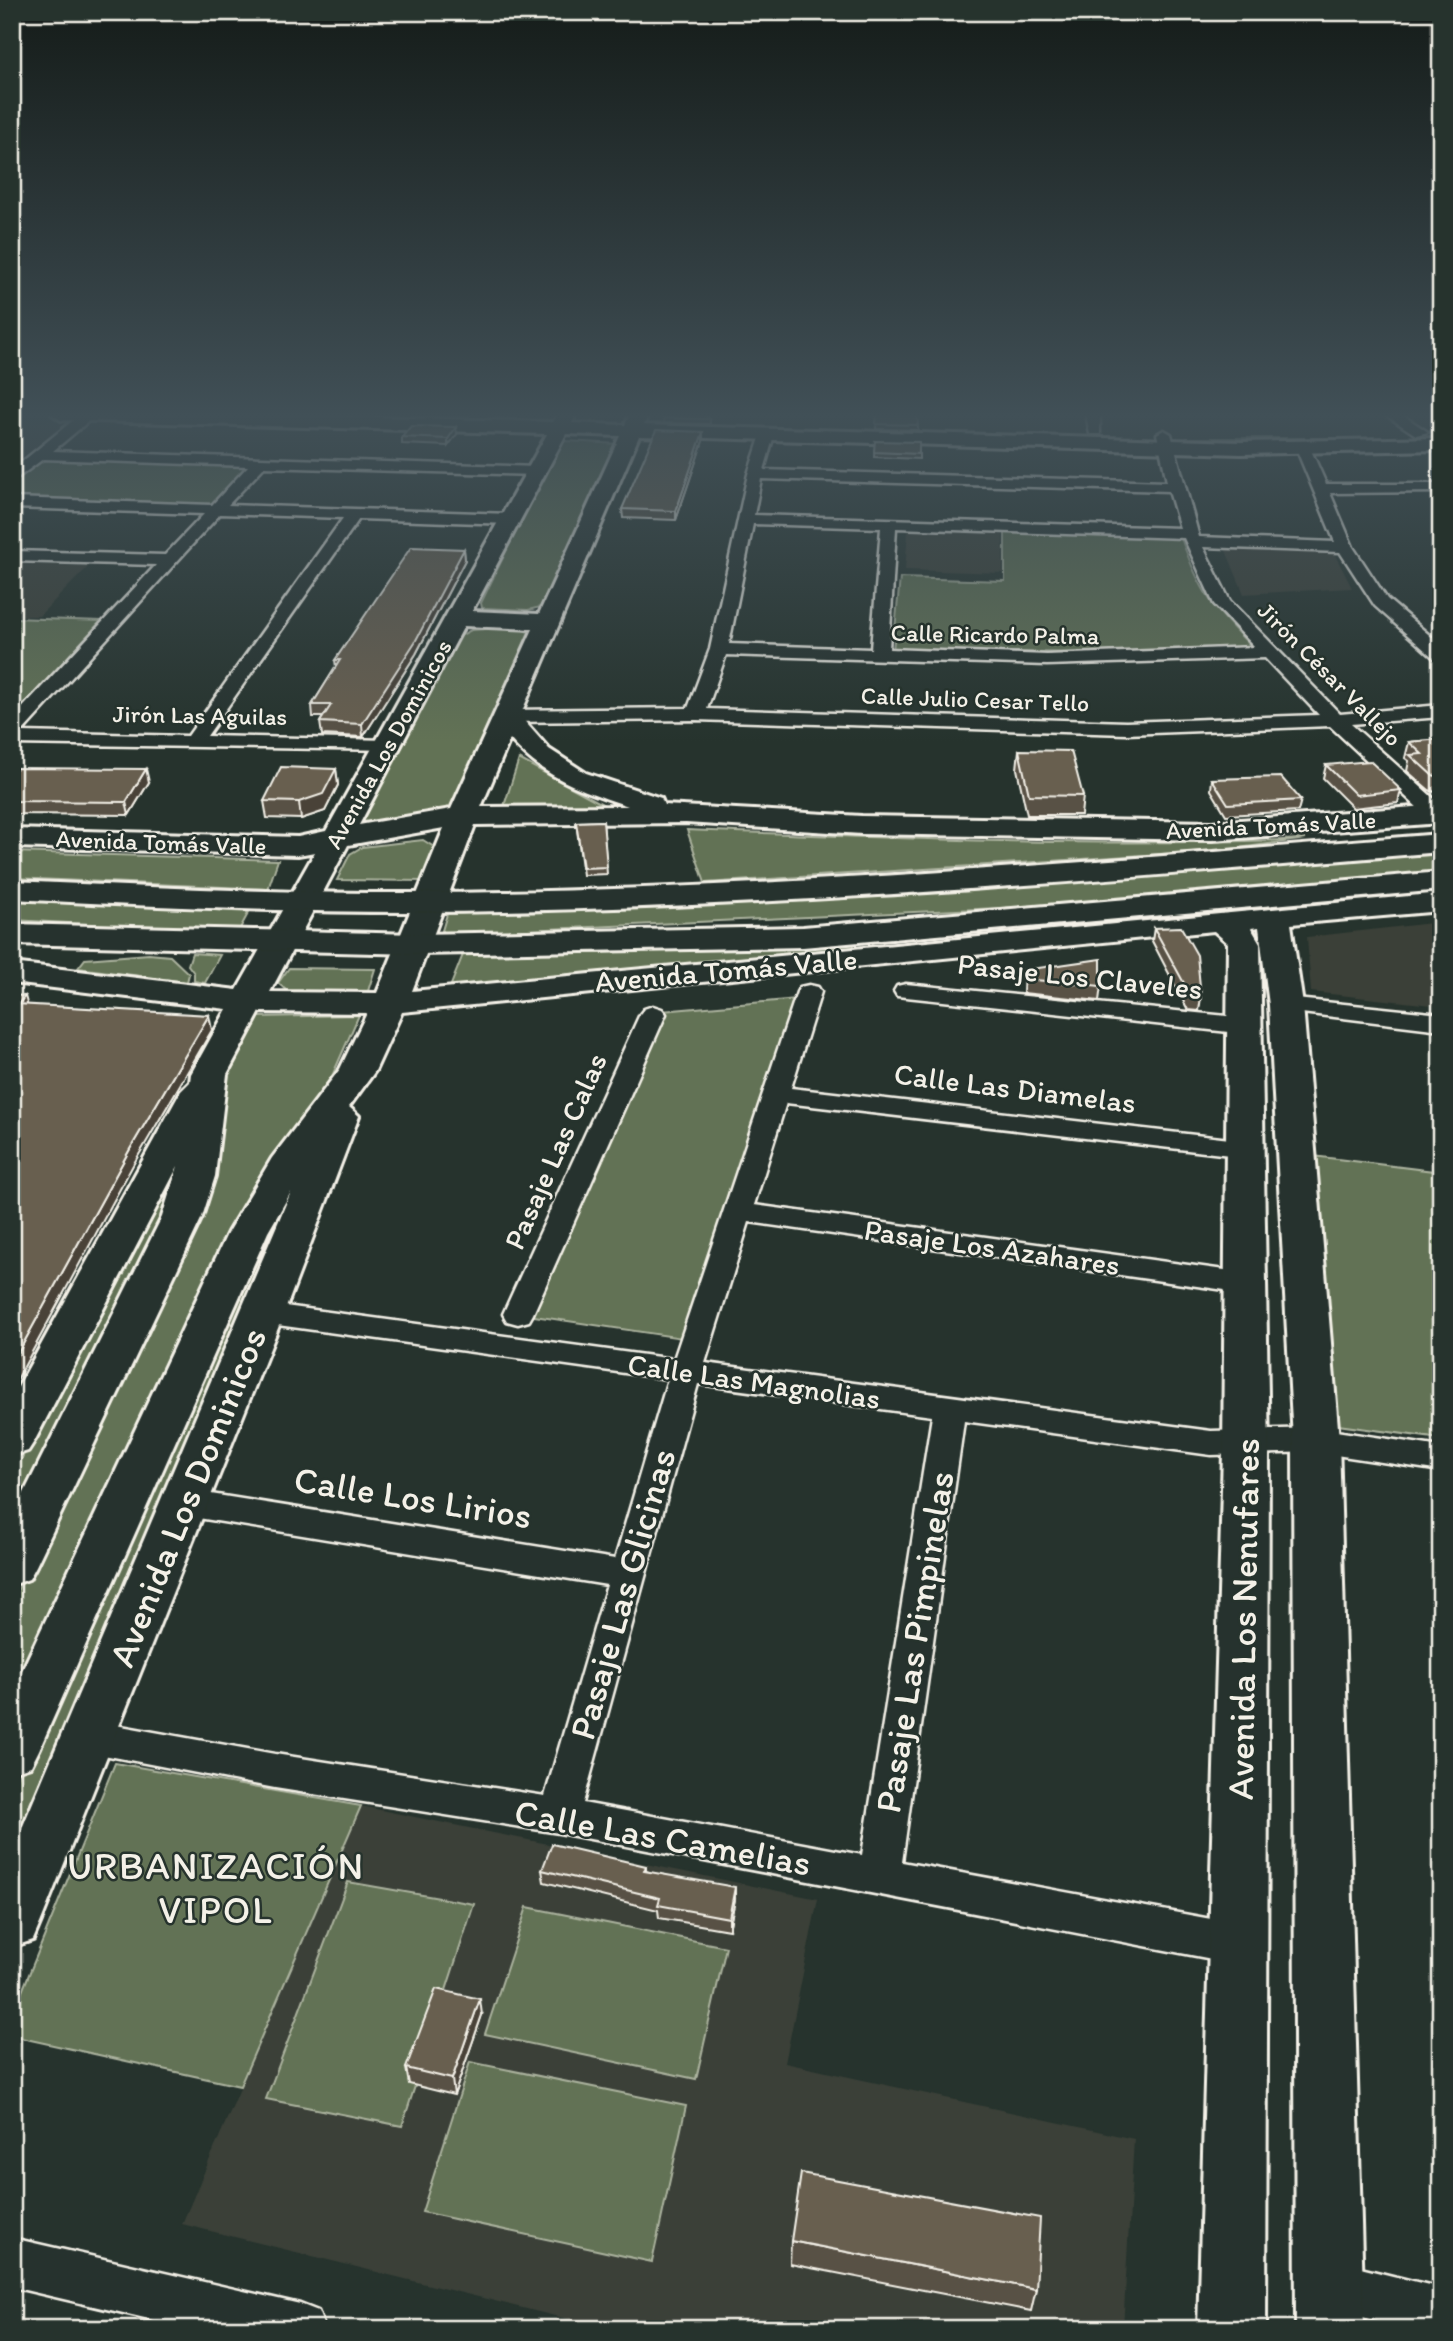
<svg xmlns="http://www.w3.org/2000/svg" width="1453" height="2341" viewBox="0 0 1453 2341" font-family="Itim,sans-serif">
<rect width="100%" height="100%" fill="#26332d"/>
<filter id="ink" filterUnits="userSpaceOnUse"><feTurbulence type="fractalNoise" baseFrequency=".0143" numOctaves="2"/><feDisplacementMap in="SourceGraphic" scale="14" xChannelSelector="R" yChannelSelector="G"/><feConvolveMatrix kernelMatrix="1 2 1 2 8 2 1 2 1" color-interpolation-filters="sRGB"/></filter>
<g filter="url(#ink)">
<path fill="#3a4038" d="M12,420L60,421L65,424L12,467Z
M908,531L1003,533V573L905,570Z
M1224,546L1332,549L1352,588L1244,594Z
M12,564H23L89,566L39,616H12Z
M1441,922V1006L1311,992L1307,937Z
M361,1806L818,1899L785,2063L1134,2139L1123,2329H608L182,2224Z"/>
<path fill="#627254" stroke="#abb29e" stroke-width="2" d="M656,424L1143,438L1141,443L654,430Z
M1441,435V440L1189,444L1187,438H1414Z
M566,441L618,444L549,605L528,610L482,608L481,603L558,445Z
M41,455L261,461L214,509L12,503V478Z
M1005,532L1181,538C1200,591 1212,608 1252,647L1106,653L893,651L900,578L1005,581Z
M12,618L101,621L12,717Z
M514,627L529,632L450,809L362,823L458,637L471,630Z
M519,759L606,806H504Z
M687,830C893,838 1100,848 1306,839L1223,850L705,883Z
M423,840L434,847L425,881L337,880L350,854L362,847Z
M1441,851V872L1064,905L441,934L447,914L944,892Z
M12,852L278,860L268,889L12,878Z
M12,898L249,912L238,932L12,920Z
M851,937L855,949L449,990L464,952L602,953Z
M192,953L220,955L205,983L194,981V973L188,965Z
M149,954L170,956L189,974L187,982L78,968L85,959Z
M289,968L375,969L368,991L354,996L287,991L278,983Z
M798,999L682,1338L527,1315L662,1011Z
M359,1015L333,1074L305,1119L12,1692V1601L68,1488L237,1053L256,1017Z
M1313,1156L1441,1172V1439L1331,1424Z
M305,1160L12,1874V1791L233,1297Z
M176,1163L182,1164L179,1182L12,1528V1477Z
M115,1763L361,1806L240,2086L12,2036V2016Z
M348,1882L474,1904L402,2126L266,2099Z
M527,1907L726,1947L696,2079L485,2034Z
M470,2062L686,2106L652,2262L422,2212Z"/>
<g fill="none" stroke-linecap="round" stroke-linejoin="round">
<g stroke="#f4f1e8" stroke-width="5">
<path id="street" d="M81,414H97L53,451L537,467L544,471L537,475L264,467L228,505L511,514L519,519L511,524L359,519L207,736L388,740L395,742L398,746L395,750L12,744V719L156,565L12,561V551L165,555L204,514L12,508V498L212,505L248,466L43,459L12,482V470ZM220,514L343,518L188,736L22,732Z
M1086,414H1100V434H1090Z
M1384,414H1401L1428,432L1416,435Z
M1164,430L1171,434L1199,537L1335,542L1296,448L1303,444L1310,448L1326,484H1441V492L1330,493L1353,547L1387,599L1441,645V660L1435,659L1375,606L1340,552L1203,547L1230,601L1340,714L1441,705V717L1351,724L1441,805V823L1433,822L1330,726L1126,734L696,720L506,722L496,716L506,710L688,708L710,649L748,474L762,432L774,435L764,470L1167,482L1157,434ZM761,479L1169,491L1180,528L754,515ZM753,524L881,528L871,649L729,644ZM896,528L1184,538L1214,604L1255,647L1047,655L889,649ZM726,655L1047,665L1265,658L1319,715L1126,722L707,709Z
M906,984L1247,1018L1256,1021L1260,1026L1256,1031L1247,1034L897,996L894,991L897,986Z
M809,985L818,987L821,992L791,1088L1247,1141L1257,1143L1261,1149L1257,1155L1247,1157L786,1103L754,1205L1246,1273L1257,1276L1261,1283L1257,1290L1246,1293L749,1222L705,1363L1211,1431L1316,1428L1441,1447V1471L1316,1452L1211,1455L964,1421L902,1862L1238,1924L1253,1930L1259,1944L1253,1958L1238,1964L559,1833L275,1788L88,1752L74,1747L69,1736L74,1725L88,1720L275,1754L545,1796L607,1585L186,1516L174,1512L169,1503L174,1494L186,1490L615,1559L668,1379L263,1323L252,1320L248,1313L252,1306L263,1303L674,1359L797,992L800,987ZM698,1384L932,1416L862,1855L583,1803Z
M1286,998L1441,1014V1030L1277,1010L1274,1005L1277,1000Z
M653,1006L662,1009L666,1014L533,1314L529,1321L518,1324L507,1321L503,1314L640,1014L644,1009Z
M12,2238L300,2304L318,2311L325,2329H192L12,2287Z
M1328,2260L1441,2288V2329H1404L1311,2302L1303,2285L1311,2268Z"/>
</g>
<g stroke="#f4f1e8" stroke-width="6">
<path id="secondary" d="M52,414H269L553,422L558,414H576L572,423L625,425L630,414H648L644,425L1241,442L1441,438V450L1241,454L639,436L520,716L549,749L586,773L661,798L664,805L862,816L1212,822L1441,805V823L1212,840L862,834L686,823L475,825L412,991L1441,893V911L1291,924L1303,1005L1339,1440L1364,2329H1296L1293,1440L1269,1005L1259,927L1251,928L1260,943L1269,1453L1266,2329H1198L1223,1453L1228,943L1214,931L402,1012L375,1071L349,1107L359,1116L284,1313L41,1921L33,1940L12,1947V1852L291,1192L268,1232L39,1750L31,1766L12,1772V1692L228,1232L272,1158L340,1069L367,1013L260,1012L227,1074L215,1176L202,1217L36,1566L29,1579L12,1585V1517L162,1217L178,1166L35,1440L28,1451L12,1456V1398L181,1091L190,1082L191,1074L227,1009L12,983V963L237,990L315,852L298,855L12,847V829L298,837L326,831L547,434L61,420ZM566,434L620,436L539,614L472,611ZM464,626L533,629L451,809L359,825ZM510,739C545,779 579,789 628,806L481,807ZM444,828L377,993L270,992L348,845Z"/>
</g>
<g stroke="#f4f1e8" stroke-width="6">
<path id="primary" d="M1441,834V852C1097,880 752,911 407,912C276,912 144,906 12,899V881C144,887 276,893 407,893C752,892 1097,861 1441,834Z
M1441,872V890L803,947L416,954L12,944V924L416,934L803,927Z"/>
</g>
<use href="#street" fill="#26332d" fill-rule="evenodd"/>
<use href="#secondary" fill="#26332d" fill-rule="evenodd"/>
<use href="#primary" fill="#26332d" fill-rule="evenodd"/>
</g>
<path fill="#595145" stroke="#f4f1e8" stroke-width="2" d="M426,414H470L469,417L426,416Z
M877,414L918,425V430L876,429Z
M663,418L710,419V424L664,423Z
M457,434L448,446L402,444V437Z
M703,441L676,520L623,518L622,509Z
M875,441L919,454V459L874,457Z
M464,549L465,560L416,654L363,737L322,735L320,722L323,717H313L312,705L336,667L335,660Z
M1441,739V794L1429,790L1407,771L1409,761L1405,758L1409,742Z
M1019,750L1083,796L1081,815H1027L1017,769Z
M1326,765L1401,790L1398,803L1353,808L1323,778Z
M12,768L149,782L129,815L12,814Z
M336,769L338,785L325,811L301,819L267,818L264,801Z
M1212,779L1301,800L1298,811L1226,815L1211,790Z
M603,821L607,874L583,875L576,822Z
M1154,928L1201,997L1199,1011L1188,1010L1152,941Z
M1024,970L1101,986L1099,1001L1023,993Z
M646,1866V1871L735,1899L729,1930L659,1918L658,1910L544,1882L542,1870Z
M482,2015L454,2095L409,2084L406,2068Z
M791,2241L1036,2289L1031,2311L790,2264Z"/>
<path fill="#484238" stroke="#f4f1e8" stroke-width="2" d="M456,427L457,434L448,446V439Z
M703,432V441L676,520V511Z
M464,549L465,560L416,654L363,737L362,724Z
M146,769L149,782L129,815L126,802Z
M336,769L338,785L325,811L301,819L299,802Z
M25,996L29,1011L18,1004Z
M209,1015L212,1030L133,1165L12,1389V1364L130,1149Z
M735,1887V1899L729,1930V1918Z
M480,1999L482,2015L454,2095L452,2079Z"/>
<path fill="#675e50" stroke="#f4f1e8" stroke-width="2" d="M665,414H704L710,419L663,418Z
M877,414H917L918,425L876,424Z
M411,426L456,427L448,439L402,437Z
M656,430L703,432L676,511L622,509Z
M875,441L919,442V454L874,452Z
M411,547L464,549L415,642L362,724L320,722L331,705H312L340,660H335Z
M1441,739V777L1432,775L1410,755L1422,754L1409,742Z
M1019,750L1071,751L1083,796L1029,795Z
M1370,761L1401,790L1356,795L1326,765Z
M281,767L336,769L323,794L299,802L264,801Z
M12,768L146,769L126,802L12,801Z
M1281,777L1301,800L1228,804L1212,779Z
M603,821L607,867L583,868L576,822Z
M1181,927L1197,955L1201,997L1191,996L1154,928Z
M1101,959V986L1024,979V970Z
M12,995L25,996L18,1004L209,1015L130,1149L12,1364Z
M552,1844L646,1866L644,1871L735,1887L729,1918L658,1905L660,1898L542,1870Z
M436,1989L480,1999L452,2079L406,2068Z
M801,2173L1040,2218L1036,2289L791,2241Z"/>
</g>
<linearGradient id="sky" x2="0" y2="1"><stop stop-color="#151c19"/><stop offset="0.56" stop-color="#415057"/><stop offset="1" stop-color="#415057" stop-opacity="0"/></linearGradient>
<rect width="1453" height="742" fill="url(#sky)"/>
<g text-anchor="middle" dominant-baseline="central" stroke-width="5" stroke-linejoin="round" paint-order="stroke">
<g font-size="24" fill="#f4f1e8" stroke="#26332d">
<text transform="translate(995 634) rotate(1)">Calle Ricardo Palma</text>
<text transform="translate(1330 674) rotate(45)">Jirón César Vallejo</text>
<text transform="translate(975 699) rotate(2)">Calle Julio Cesar Tello</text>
<text transform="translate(200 715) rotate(1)">Jirón Las Aguilas</text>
<text transform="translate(388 744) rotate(-61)">Avenida Los Dominicos</text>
<text transform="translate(1271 825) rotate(-3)">Avenida Tomás Valle</text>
<text transform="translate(161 842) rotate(2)">Avenida Tomás Valle</text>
</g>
<g font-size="30" fill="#f4f1e8" stroke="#26332d">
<text transform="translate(726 970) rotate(-5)">Avenida Tomás Valle</text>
<text transform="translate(1080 976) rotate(6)">Pasaje Los Claveles</text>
<text transform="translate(1015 1088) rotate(7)">Calle Las Diamelas</text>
<text transform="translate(555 1151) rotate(-66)">Pasaje Las Calas</text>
<text transform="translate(992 1247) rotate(8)">Pasaje Los Azahares</text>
<text transform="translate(754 1381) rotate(8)">Calle Las Magnolias</text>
</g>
<g font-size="37" fill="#f4f1e8" stroke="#26332d">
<text transform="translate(187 1497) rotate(-68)">Avenida Los Dominicos</text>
<text transform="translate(413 1497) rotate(9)">Calle Los Lirios</text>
<text transform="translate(622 1594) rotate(-74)">Pasaje Las Glicinas</text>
<text transform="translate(1243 1619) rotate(-89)">Avenida Los Nenufares</text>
<text transform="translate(914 1642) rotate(-81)">Pasaje Las Pimpinelas</text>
<text transform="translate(663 1837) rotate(10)">Calle Las Camelias</text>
</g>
<g font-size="38" letter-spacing="2" fill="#f4f1e8" stroke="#26332d">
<text x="216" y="1866">URBANIZACIÓN<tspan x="216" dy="44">VIPOL</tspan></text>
</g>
</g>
<rect width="1453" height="2341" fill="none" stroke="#26332d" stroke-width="42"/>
<rect x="21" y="21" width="1411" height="2299" fill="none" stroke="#f4f1e8" stroke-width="2.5" filter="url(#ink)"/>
</svg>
